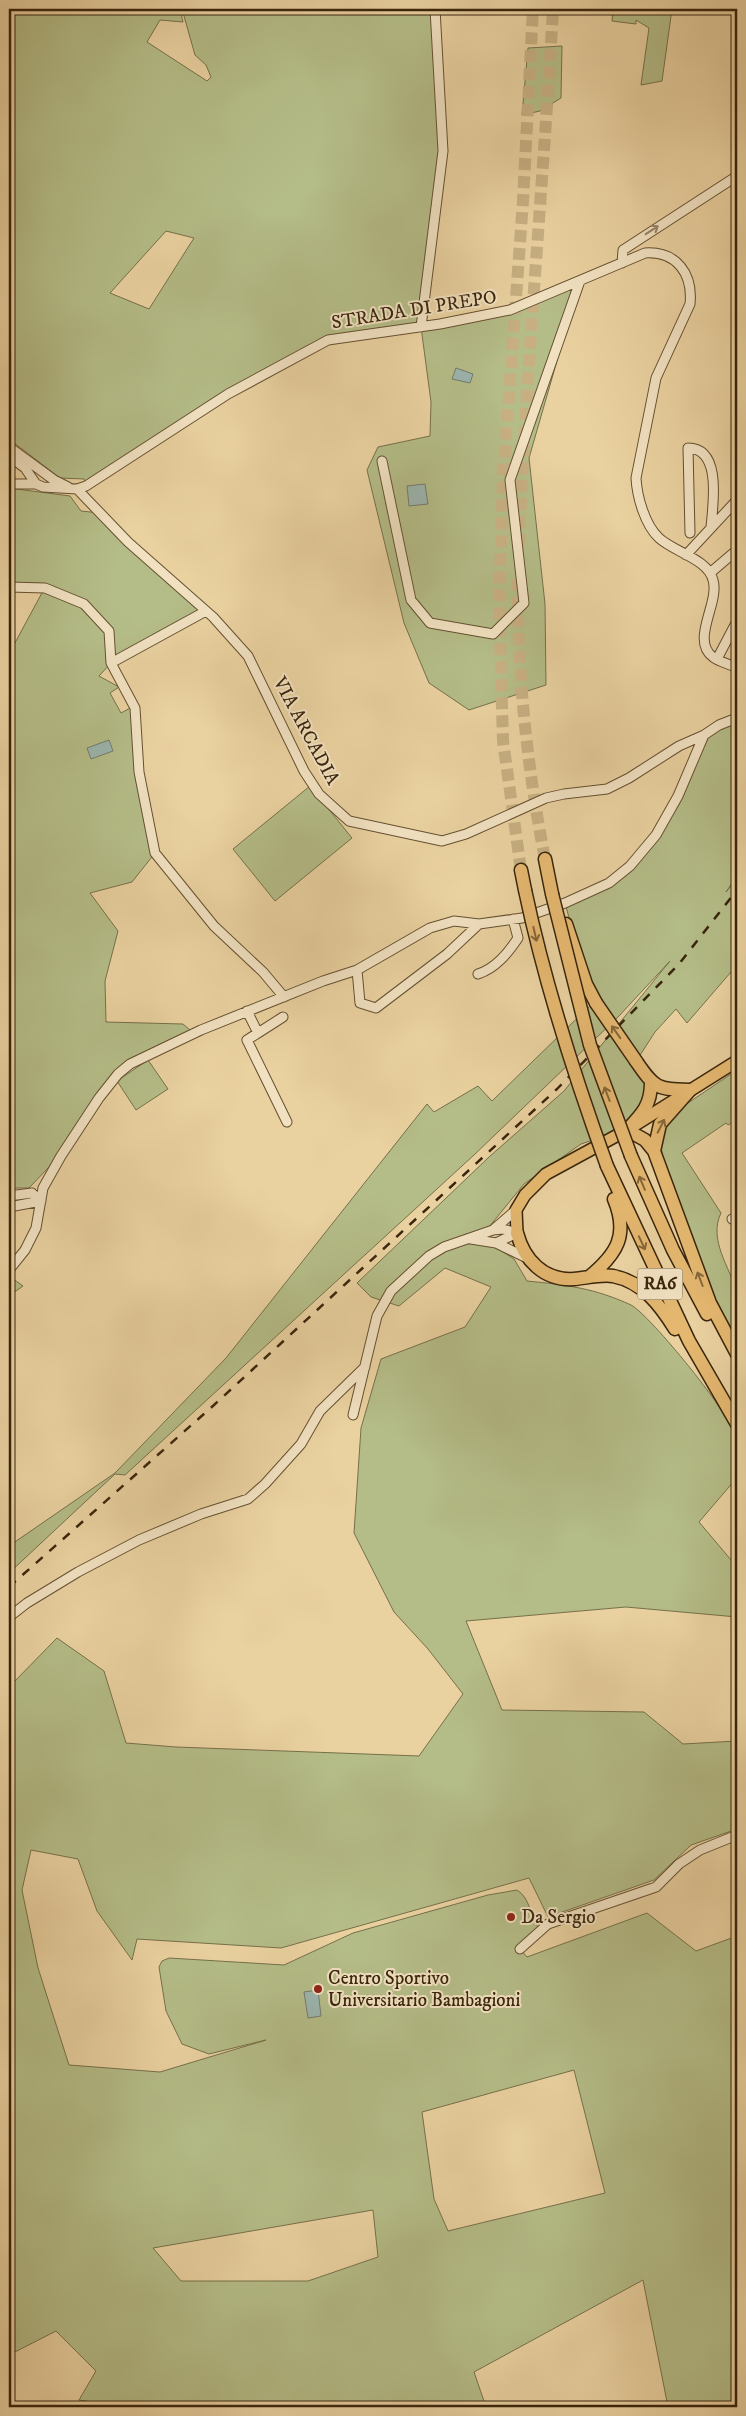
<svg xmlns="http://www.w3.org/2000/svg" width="746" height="2416" viewBox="0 0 746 2416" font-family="'IM FELL DW Pica',serif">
<rect width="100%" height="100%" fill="#ead1a0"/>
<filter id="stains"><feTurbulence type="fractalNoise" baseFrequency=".004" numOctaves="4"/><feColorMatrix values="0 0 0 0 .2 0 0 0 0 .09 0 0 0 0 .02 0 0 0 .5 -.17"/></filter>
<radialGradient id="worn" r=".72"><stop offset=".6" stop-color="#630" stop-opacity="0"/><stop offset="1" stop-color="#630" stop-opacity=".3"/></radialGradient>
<path fill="#b4bc87" stroke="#76704a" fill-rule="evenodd" d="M9,9H180L183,22L160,20L147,42L207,81L211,77L206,65L195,55L182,9H435L443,151L421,327L510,310L580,281L529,458L545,604L546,685L469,710L429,683L404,623L367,470L378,447L430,436L431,402L421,327L343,336L228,394L86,486L84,479L60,478L9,439ZM166,231L194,238L149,309L110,293Z
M613,9H672L662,81L641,85L649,28L636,20V24L612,21Z
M562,46L561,98L540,111L522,115L528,48Z
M9,488L70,496L81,511L100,513L206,611L111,663L99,676L119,687L110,693L121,713L132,707L155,853L132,882L90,893L118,931L105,981L106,1022L183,1024L190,1030L127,1060L99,1090L49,1167L29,1188H9V654L44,589L9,587Z
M737,718V876L726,892L737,878V965L687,1023L676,1009L655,1032L633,1066L645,1085L644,1104L611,1134L581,1144L524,1184L489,1227L474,1233L514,1259L527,1281C567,1285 594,1288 631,1305C650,1315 734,1418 737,1439C739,1453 737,1468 737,1482L735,1480L699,1522L737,1567V1617L626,1607L466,1621L502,1710L644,1712L683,1744L737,1741V1829L691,1845L654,1880L548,1917L529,1878L281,1948L137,1939L132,1960L97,1911L78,1859L31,1850L22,1890L38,1968L69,2065L160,2072L266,2040L209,2054L182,2044L166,2011L159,1967L162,1961L169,1958L284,1965L353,1933L488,1895L517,1890C531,1898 530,1919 541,1931L520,1949L527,1957L647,1913L696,1951L737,1936V2407H668L643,2280L474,2372L486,2407H123L79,2400L96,2371L56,2331L9,2355V1687L57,1638L104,1671L126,1743L176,1747L419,1756L463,1694L428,1649L394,1612L354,1533L361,1428L381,1359L465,1327L491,1287L445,1268L399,1306L371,1297L357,1283L489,1157L564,1091L670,961L618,1017L474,1155L125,1475L115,1474L9,1573V1546L115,1473L226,1358L427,1104L434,1112L478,1086L492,1101L599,997L577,947L565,903L609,883L656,835L704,735ZM574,2070L605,2193L448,2231L434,2199L422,2112ZM373,2210L378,2257L308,2281H181L153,2248Z
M310,786L352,838L275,901L233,849Z
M148,1060L168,1089L136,1110L117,1081Z
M737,1070V1106L734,1108L737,1120L728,1125L726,1123L682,1153L721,1213C708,1240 730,1267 737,1293C741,1310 737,1331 737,1348L718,1316L665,1170L659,1135L679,1109Z
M9,1276L23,1286L9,1296Z"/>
<path fill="#9bb5af" stroke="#747b6e" d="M456,368L473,374L470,383L452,379Z
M425,484L428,504L409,506L407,486Z
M109,740L113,751L91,759L87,748Z
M318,1990L321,2016L308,2018L304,1992Z"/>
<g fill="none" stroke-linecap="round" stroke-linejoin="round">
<path stroke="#c7af82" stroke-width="12" stroke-dasharray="12 6" stroke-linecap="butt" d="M519,546C526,367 543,188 553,9
M518,579C517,673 527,767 545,859
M521,870L503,741L499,605L503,479L523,201L533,9"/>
<g stroke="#655031" stroke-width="11">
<path id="minor" d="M622,263L623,250L737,176
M421,327L443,151L435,9
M9,447L54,480L68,487
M9,456L25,468L36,484L43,487L77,489L86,486L228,394L328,340L440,324L510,310L645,253C677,251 693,274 690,304L656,378L636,478C637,497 645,525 659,538C674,552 708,559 713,580C720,603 690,640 713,657C719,662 730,664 737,668
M382,461L411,600L430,623L493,634L524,603L510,480L580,281
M9,484H36
M77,489L128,542L213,617L248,656L304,771L319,794L349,821L442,841L466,834L546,798L564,794L607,789L629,778L679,746L704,735
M690,533L688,448C722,448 713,504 711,527
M686,555L737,500
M710,573L737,550
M9,587L45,588L84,604L109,631L111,663
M206,611L111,663L135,708L139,772L155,853L214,926L263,972L284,997
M717,659L737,621
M357,970L360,1003L376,1008L447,954L479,924
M478,974C496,968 508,953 518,938L513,919
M247,1011L258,1033L247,1040L287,1122
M258,1033L283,1017
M9,1196L32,1193L41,1201
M9,1207L41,1201
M732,1219H737
M493,1230L503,1229L517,1233
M471,1239L496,1243L517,1233
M496,1243L527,1258
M9,1270L25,1250L36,1228L43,1188L61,1156L99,1098L118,1074L130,1064L201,1030L323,981L357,970L430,928L454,921L479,924L522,918L565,903L609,883L630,866L656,835L678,796L704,735L719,725L737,718
M353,1415L377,1316L391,1291L429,1256L444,1247L493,1230L516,1210
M9,1617L27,1603L78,1572L139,1540L201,1514L248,1499L265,1484L301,1444L320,1411L365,1367
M520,1949L548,1924L656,1887L679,1864L700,1850L737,1835"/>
</g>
<g stroke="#39250c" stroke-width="14">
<path id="major" d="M517,1233L516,1210L525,1195L546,1174L627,1130L737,1061"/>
</g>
<g stroke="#39250c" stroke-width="15">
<path id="highway" d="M545,859L552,894
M521,870L525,890
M566,924L586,984L596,1003
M636,1061C655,1089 657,1089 690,1090
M651,1083C651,1105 642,1114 627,1130L645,1140L654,1151
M690,1090L660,1124L654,1151L710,1303L737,1354
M631,1156L673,1250L707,1314
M607,1166L689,1341L737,1424
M517,1233C524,1260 544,1281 574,1279C586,1278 601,1274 613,1276C643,1282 660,1305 675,1329
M589,1277C617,1254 629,1235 614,1199"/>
</g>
<use href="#minor" stroke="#f1e1c1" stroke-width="9"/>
<use href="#major" stroke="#e5b870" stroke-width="11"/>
<use href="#highway" stroke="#e5b870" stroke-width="12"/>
<path stroke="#39250c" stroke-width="2.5" stroke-dasharray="9 9" stroke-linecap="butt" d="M9,1587L214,1405L557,1089L679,964L737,890"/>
<g stroke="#39250c" stroke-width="15" stroke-linecap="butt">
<path id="highway-bridge" d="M525,890C545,985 574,1075 607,1166
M552,894L590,1045L631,1156
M596,1003L636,1061"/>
</g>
<use href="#highway-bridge" stroke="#e5b870" stroke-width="12"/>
</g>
<defs><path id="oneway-shaft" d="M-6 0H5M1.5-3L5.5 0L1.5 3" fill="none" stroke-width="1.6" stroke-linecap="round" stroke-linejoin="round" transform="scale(1.25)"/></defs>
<use stroke="#958366" href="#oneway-shaft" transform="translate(652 230) rotate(-33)"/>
<g stroke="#866739">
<use href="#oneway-shaft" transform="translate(535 934) rotate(77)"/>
<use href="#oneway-shaft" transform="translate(616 1032) rotate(-125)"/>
<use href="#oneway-shaft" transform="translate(607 1094) rotate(-111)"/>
<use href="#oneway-shaft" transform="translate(661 1126) rotate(-63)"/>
<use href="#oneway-shaft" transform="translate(642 1183) rotate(-113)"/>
<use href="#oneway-shaft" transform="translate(642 1243) rotate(65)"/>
<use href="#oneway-shaft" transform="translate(700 1279) rotate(-111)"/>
</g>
<g fill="#8f2418" stroke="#f1e1c1" stroke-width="2">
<circle cx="511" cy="1917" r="5"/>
<circle cx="318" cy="1989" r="5"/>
</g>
<g text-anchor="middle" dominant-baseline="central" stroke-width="4" stroke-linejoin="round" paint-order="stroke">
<rect fill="#f1e1c1" stroke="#705d42" stroke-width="1" x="637.5" y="1268.5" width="45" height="31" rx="4"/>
<g font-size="18" font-weight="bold" fill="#39250c">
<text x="660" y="1284">RA6</text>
</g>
<g font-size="19" fill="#39250c" stroke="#f1e1c1">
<text transform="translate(414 310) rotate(-9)">STRADA DI PREPO</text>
<text transform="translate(306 731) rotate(62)">VIA ARCADIA</text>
</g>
<g font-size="19" fill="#39250c" stroke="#f1e1c1" text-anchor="start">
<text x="521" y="1917">Da Sergio</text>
<text x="328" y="1978">Centro Sportivo<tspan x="328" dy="22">Universitario Bambagioni</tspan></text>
</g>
</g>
<rect width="746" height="2416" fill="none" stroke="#ead1a0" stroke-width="30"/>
<rect x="10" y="10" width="726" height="2396" fill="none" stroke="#39250c" stroke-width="2.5"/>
<rect x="15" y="15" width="716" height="2386" fill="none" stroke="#39250c"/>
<rect width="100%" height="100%" filter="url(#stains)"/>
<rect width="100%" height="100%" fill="url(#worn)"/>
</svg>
